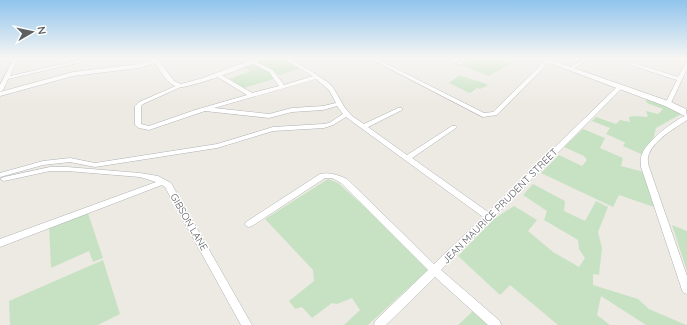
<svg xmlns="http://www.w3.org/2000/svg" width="687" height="325" viewBox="0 0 687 325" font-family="Quicksand,sans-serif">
<rect width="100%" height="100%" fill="#edeae4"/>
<path fill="#c7e2c3" d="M265,58H281L299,69L280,75L258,62Z
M467,58H494L511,64L488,76L459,64L470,60Z
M253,63L271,72L277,78L244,88L230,79L250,71L244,67Z
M460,75C469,80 478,80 488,85L480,89L477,88L470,93L449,83Z
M645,98L671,107L681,114L656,128L653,140L643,155L623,146L625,143L624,142L606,134L610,128L592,121L596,117L616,124L620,120L630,122L629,117L634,116L648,117L646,111L658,114L663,109L647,103Z
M583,129L605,138L600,148L623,158L621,166L644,172L654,207L619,195L613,207L541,173L559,155L582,166L587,160L584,156L564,147Z
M328,179L338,183L386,226L428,270L368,325H344L360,310L352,298L337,304L332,303L312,318L302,307L295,309L289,301L314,281L313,270L265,219Z
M533,184L565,201L564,211L585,221L596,201L608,207L598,232L602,248L599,275L593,274V285L638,299L649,309L686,325H646L601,296L597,315L610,325H558L510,285L500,295L458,256L494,219L514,206L537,220L528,231L553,252L579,267L585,258L579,249L578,240L544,220L547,211L523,195Z
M88,213L103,258L93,262L89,251L51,268L49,227Z
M672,225L687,231V271Z
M103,260L120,314L98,325H10L9,301Z
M473,311L488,325H458Z"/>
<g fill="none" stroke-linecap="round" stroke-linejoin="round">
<g stroke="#afb2b5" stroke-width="1">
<path id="minor" d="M14,58H18L10,76L90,58H99L8,79L3,90L0,92V85Z
M282,58H288L311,71L329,83L334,89L345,108L352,116L364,124L398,108H402V110L368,127L407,155L452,126H456L457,127L456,128L412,158L488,212L618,86H622V88L441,270L500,321L501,325H488L435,277L386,325H374L375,321L428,270L341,183L332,178H325L252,226L249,227L246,226L245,224L246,222L320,174C330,172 338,175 347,179L434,264L483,217L346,117L333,125L324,128L273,131L217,148L95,167L70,162L43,165L0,177V173L43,161L70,158L95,163L217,144L273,127L323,124L329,123L343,114L337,106L323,110L292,112L269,118L205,111L149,130L139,128L135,125V106L139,102L178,85L180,84L183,86L143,104L141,106V124L149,126L195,110L247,95L216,76V74H220L252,93L279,86L269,72L251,63V61H255L273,70L284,85L313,76ZM316,79L329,90L336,103L323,106L292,108L269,114L214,108Z
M369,58H375L484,113L493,112L546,60L550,61L497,115L483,117Z
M446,58H452L464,64L460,65Z
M586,58H592L571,70L567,69Z
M630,63H634L678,77L685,64L687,63V69L670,105L668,106L665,104L677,80L630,65Z
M687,115V120C674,129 655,139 649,154C647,158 648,163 649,167L687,276V294L684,293L682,290L641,167C641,163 640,158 642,154C647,141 674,120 687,115Z
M50,167H67L140,173L158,176L171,183L252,325H241L165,187L162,185L0,247V239L156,182L140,177L67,171H50L4,181L0,179L4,177Z"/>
</g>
<g stroke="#afb2b5" stroke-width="1">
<path id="tertiary" d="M151,58H157L174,81L181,84L203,78L256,58H265C257,64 185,90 178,87C167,84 161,72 155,63L139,68L73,76L0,96V92L73,72L138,64L152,60Z
M536,58H545L671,102L686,109L687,117L665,106Z"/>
</g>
<use href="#minor" fill="#fff" fill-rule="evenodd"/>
<use href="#tertiary" fill="#fff" fill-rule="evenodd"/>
</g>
<linearGradient id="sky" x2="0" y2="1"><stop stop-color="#90c4ed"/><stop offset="0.56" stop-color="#f7f6f3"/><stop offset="1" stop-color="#f7f6f3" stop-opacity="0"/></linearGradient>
<rect width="687" height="104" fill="url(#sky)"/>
<g text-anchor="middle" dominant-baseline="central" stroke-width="3" stroke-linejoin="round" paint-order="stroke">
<g font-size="10" fill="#5c6063" stroke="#fff">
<text transform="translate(500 206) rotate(-45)">JEAN MAURICE PRUDENT STREET</text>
<text transform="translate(189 222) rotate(60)">GIBSON LANE</text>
</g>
</g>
<g transform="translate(32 32) rotate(81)" stroke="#ffffff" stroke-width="3" paint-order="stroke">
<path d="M0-3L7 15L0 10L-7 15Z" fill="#5c6063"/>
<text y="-6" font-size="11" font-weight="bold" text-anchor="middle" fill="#5c6063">N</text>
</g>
</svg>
